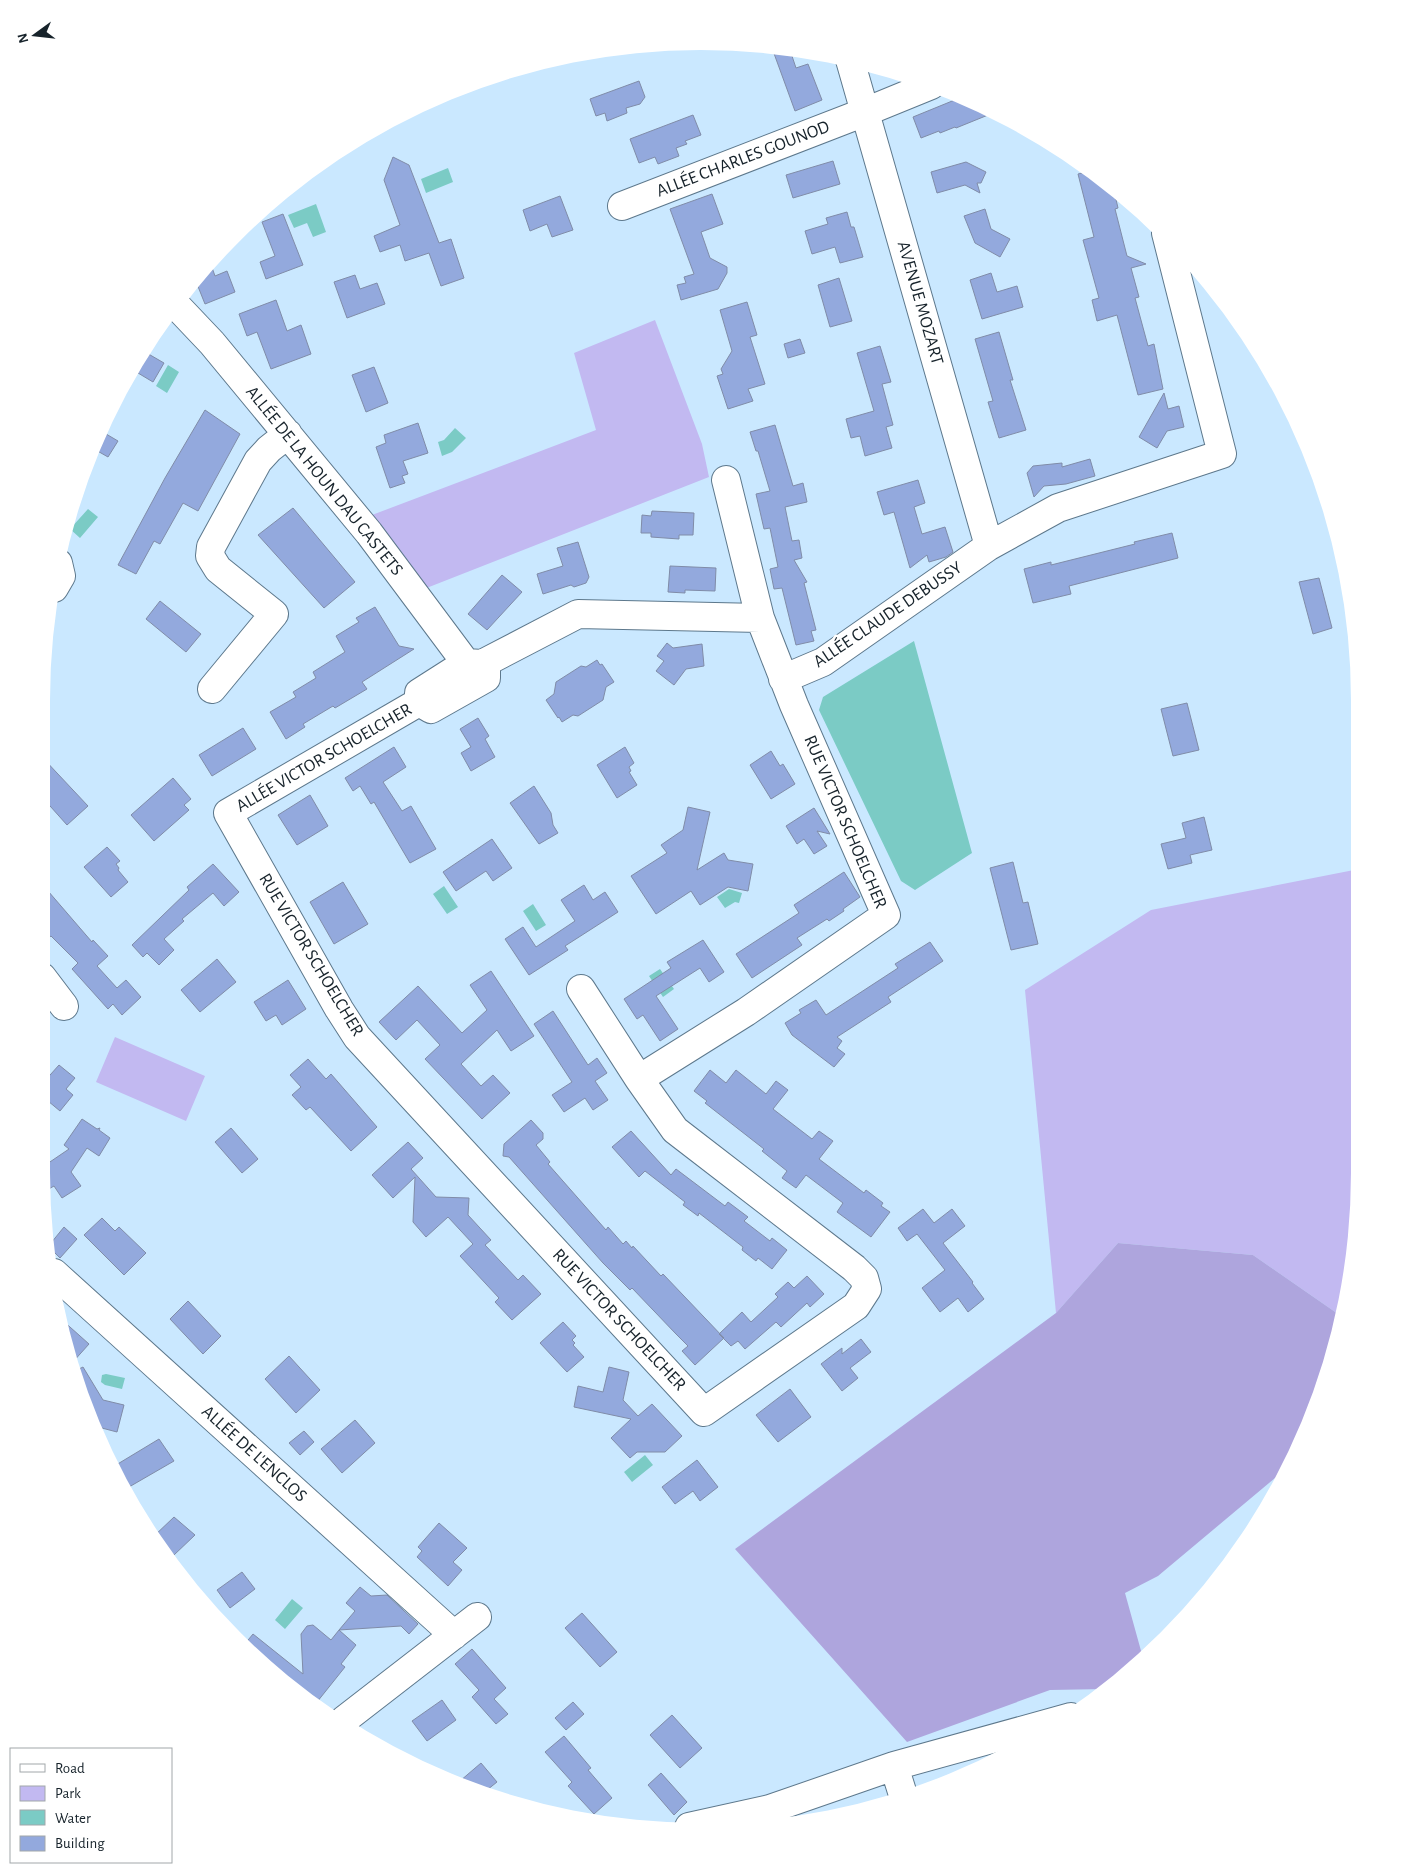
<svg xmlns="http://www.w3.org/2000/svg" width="1401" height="1873" viewBox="0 0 1401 1873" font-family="'Alegreya Sans',sans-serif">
<rect width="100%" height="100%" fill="#cae8ff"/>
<path fill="#c2b9f1" d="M655,320L702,444L709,477L424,589L372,515L596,430L574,353Z
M1354,870V1258L1341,1316L1253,1255L1118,1243L1056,1313L1025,990L1151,910Z
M115,1037L205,1076L186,1121L96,1082Z"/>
<path fill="#aea5dd" d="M1118,1243L1253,1255L1341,1316L1325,1384L1282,1479L1275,1478L1158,1576L1125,1593L1143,1658L1106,1689L1050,1690L907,1742L735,1549L1056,1313Z"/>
<path fill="#7bcbc5" d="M448,168L453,182L426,193L421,179Z
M316,204L326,232L313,237L307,223L294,228L288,215Z
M168,365L179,372L167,393L156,386Z
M455,428L466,438L452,452L442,456L438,442L444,440Z
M88,509L98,517L80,538L70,529Z
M914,641L972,853L915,890L901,881L819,710L823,697Z
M444,886L458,907L447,914L433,894Z
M729,889L742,893L739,903L735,902L725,908L717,897Z
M533,904L546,925L536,931L523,911Z
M660,969L674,989L663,997L649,976Z
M106,1374L125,1378L122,1389L105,1385L101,1382L102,1375Z
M645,1455L653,1465L632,1482L624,1472Z
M292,1599L303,1608L285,1629L275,1620Z"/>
<path fill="#93a9dd" stroke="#808ca8" d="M772,48L790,50L796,68L808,64L822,100L795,111Z
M639,81L645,97L640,104L626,108L627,113L607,121L605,113L596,116L590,99Z
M962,97L993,113L956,128L955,127L940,133L939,131L921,138L913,117Z
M693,115L701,135L685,141L687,144L676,148L679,156L658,164L655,157L639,163L630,139Z
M393,157L409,165L439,243L451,239L464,278L441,286L429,253L405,261L400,245L380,252L374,236L400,225L384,180Z
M833,161L840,184L793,198L786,175Z
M966,162L986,172L981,183H977L980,193L965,185L937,193L931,172Z
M1090,171L1114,191L1118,208L1115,209L1127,256L1146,264L1131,268L1139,297L1135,298L1148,346L1154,344L1163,389L1138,395L1117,315L1097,321L1092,300L1099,298L1083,240L1094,237L1078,174Z
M712,194L723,224L701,232L710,258L727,267V273L718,289L681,300L677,285L686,283L684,277L694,274L670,209Z
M560,196L573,230L552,237L547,224L530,231L523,210Z
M985,209L991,229L1010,239L1000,257L975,243L964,216Z
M847,212L851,227H854L863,257L840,263L835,247L812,254L805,231L828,224L826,218Z
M283,214L303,265L266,279L260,262L275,256L262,222Z
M210,262L215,276L227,271L235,292L205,304L195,279Z
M991,273L997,292L1017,286L1023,307L982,319L970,280Z
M355,275L360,289L377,283L385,304L347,318L334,282Z
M839,278L852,321L830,327L818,285Z
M276,300L287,331L301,325L311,354L271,369L257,332L247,336L239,314Z
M747,302L757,335L750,337L765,384L748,389L753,401L728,409L717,376L723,374L721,369L732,351L720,310Z
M999,332L1013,380H1010L1026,430L999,438L988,402L993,401L975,339Z
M800,339L805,353L788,358L784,344Z
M880,346L891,382L882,384L893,425L886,427L892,448L865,456L860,436L851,438L846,419L874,411L857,353Z
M145,352L164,363L153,382L133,370Z
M374,367L388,403L366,412L352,375Z
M1164,393L1168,409L1179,406L1184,427L1167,431L1157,448L1139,437Z
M205,410L240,434L198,511L183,503L160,544L154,541L136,574L118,565L165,478Z
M418,423L428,453L403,461L408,474L402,476L405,483L390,488L376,447L386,443L384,435Z
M775,425L793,486L803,483L807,502L785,507L792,541L799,540L802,558L794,560L807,582L804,583L816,630L811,631L814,641L796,645L782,588L774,589L770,569L778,567L770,528L764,529L756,494L770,491L758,451H756L750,432Z
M101,431L118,441L108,457L94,449Z
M1090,459L1095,476L1066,484L1044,486L1034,497L1027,473L1033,466L1062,463V467Z
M918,480L925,503L914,507L922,534L945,527L953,552L946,557L929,562L927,555L910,568L894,512L884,515L877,492Z
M293,508L355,582L324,608L258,535Z
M652,511L694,513L693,535H679V539L651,537V533H641L642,515L651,516Z
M1172,533L1178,558L1069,586L1071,594L1033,603L1024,569L1051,562V565L1135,544L1134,542Z
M578,542L589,577L586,583L574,587L571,585L543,594L537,574L563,566L557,548Z
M670,566L716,568L715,591L685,590V593L668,592Z
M502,575L522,592L487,630L468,614Z
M1319,578L1332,628L1313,634L1299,582Z
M160,601L201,634L186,652L146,619Z
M375,607L399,646L414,649L362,682L367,689L335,708L333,706L303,724L305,727L286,739L270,712L296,697L293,692L316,678L313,672L345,652L336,636L359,622L356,618Z
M667,643L673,648L702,644L704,666L686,669L674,685L656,671L664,661L657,656Z
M597,660L600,665L602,664L614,682L606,687L603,700L578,716L573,715L562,722L559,717L558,718L546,700L554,694L556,682L581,666L586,667Z
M1187,703L1199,750L1173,756L1161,709Z
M478,718L489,736L485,739L495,757L471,771L461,753L471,747L460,729Z
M243,728L256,749L212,776L199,755Z
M394,747L406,767L383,782L402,811L411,806L436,849L410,863L374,802L371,804L360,786L353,791L345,778Z
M625,747L634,763L629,767L631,771L629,772L637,785L617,798L597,765Z
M771,751L780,766L783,764L795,784L771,799L750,765Z
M42,757L88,806L67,825L42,797Z
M173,778L191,799L184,805L189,810L154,841L131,815Z
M534,786L551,813L553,825L558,833L539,844L510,803Z
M310,795L328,826L297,845L278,815Z
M688,807L710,812L697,870L724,853L728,860L753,864L748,891L728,887L700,905L691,891L656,914L631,876L667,853L661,845L683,830Z
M814,808L830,834L817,831L827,846L814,854L804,839L797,844L786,826Z
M1204,817L1212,850L1190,855L1192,863L1168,869L1161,844L1186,838L1182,823Z
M492,839L512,868L493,881L486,871L456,891L443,872Z
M107,847L120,861L116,864L119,868L118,870L128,882L111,897L84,867Z
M1013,862L1023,903L1028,902L1038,944L1011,950L990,868Z
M213,864L239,892L224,906L213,893L182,919L184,921L164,939L174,950L159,965L147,953L143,957L132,945L189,890L187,887Z
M844,872L860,897L843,909L844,911L829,921L827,919L797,938L802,945L752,978L736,954L799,913L794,905Z
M343,882L368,924L334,944L310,902Z
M42,884L92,942L93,940L108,956L97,966L117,988L126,980L141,997L122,1015L113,1004L108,1009L72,969L78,963L51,936L42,943Z
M584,885L593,900L605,892L618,912L565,946L568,950L529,975L505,939L523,927L536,947L575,921L561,900Z
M703,940L724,972L709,982L700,968L656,996L678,1029L660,1041L643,1015L637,1019L624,999L671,968L667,962Z
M930,942L943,961L888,997L891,1002L837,1037L842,1041L837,1048L845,1054L834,1067L792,1035L785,1023L801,1013L799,1010L816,1000L826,1015L898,968L895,964Z
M217,959L236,982L200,1012L181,990Z
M491,971L534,1036L511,1051L497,1030L461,1064L481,1086L493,1075L510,1093L482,1119L425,1059L440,1045L417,1020L396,1040L379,1022L418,986L462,1033L487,1010L470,985Z
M288,980L306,1009L282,1025L276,1015L266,1021L254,1002Z
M553,1011L588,1065L597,1058L607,1073L595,1081L608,1100L593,1110L585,1098L564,1112L552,1095L572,1082L534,1024Z
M308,1059L326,1079L331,1074L377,1127L351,1151L310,1107L306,1110L292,1095L301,1087L290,1075Z
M59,1065L75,1078L66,1089L73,1095L60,1111L42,1096L48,1089L42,1084Z
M710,1070L726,1083L736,1070L766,1094L776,1081L788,1090L773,1109L812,1139L819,1131L833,1141L819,1159L864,1193L866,1190L883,1203L881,1206L890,1212L871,1237L837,1212L843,1203L806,1175L796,1188L782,1178L787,1171L762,1151L764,1149L705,1103L707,1101L694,1091Z
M82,1119L97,1129L100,1128L99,1130L110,1138L99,1156L87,1148L71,1172L81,1186L62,1198L54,1186L47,1190L43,1183L41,1168L69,1149L64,1145Z
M531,1120L543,1133V1139L536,1145L550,1162L548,1164L606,1230L608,1227L623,1244L626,1241L632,1248L633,1246L661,1276L663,1274L724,1338L695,1365L682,1351L688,1346L676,1334L632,1288L630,1290L603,1263L509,1157L503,1156L504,1144Z
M231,1128L258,1159L242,1173L215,1142Z
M631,1131L671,1175L676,1169L725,1206L728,1202L748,1217L744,1221L770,1241L772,1238L787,1250L772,1269L758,1258L756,1261L742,1250L743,1247L699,1213L698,1216L683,1205L685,1202L645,1171L639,1177L612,1147Z
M408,1142L423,1158L411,1169L436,1197L469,1198L468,1215L491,1240L485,1245L518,1280L523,1275L541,1294L512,1320L495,1302L499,1298L460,1256L473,1244L448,1217L426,1237L413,1222L415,1177L393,1198L372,1175Z
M923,1209L934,1223L952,1209L965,1226L943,1243L973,1282L972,1283L984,1299L968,1312L958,1298L940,1312L922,1288L945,1270L917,1234L907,1241L898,1228Z
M102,1218L115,1231L119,1227L146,1253L124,1275L84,1235Z
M64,1227L77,1239L60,1258L51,1249V1243Z
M807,1276L824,1294L810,1307L807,1303L781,1327L776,1322L745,1349L738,1341L731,1346L719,1334L742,1312L751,1322L778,1297L775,1294L788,1282L794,1288Z
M188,1301L221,1336L203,1354L170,1319Z
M61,1319L89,1344L72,1363L64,1343Z
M563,1322L576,1336L572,1340L575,1343L573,1345L584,1357L567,1372L540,1343Z
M861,1339L871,1352L850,1368L858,1378L842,1391L821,1364L842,1348V1354Z
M289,1356L320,1390L296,1413L265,1379Z
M83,1367L103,1400L124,1405L117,1432L98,1427L75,1371Z
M609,1367L629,1372L623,1400L638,1416L652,1404L682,1436L665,1452H637L630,1458L611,1438L631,1419L574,1407L578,1386L603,1392Z
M790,1389L811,1417L778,1442L756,1415Z
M355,1420L375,1443L342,1473L321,1449Z
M304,1431L314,1442L300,1455L289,1443Z
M159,1439L174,1461L129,1487L116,1465Z
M697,1460L718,1487L700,1501L693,1491L675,1504L662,1487Z
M174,1517L195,1535L174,1555L165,1547L161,1550L153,1537Z
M439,1523L467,1548L453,1562L462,1570L448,1586L417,1557L422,1551L418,1547Z
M242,1572L255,1589L230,1608L217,1590Z
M360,1587L371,1596L387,1595L418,1624L409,1634L401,1626L339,1630L355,1611L346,1603Z
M582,1613L617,1652L600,1667L565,1628Z
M313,1625L331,1640L339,1630L356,1645L341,1664L345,1667L317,1702L266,1668L244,1645L253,1634L303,1674L301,1634L307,1626Z
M472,1649L506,1688L494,1699L508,1714L496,1724L472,1697L479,1690L455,1664Z
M442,1700L456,1720L427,1741L412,1721Z
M573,1702L584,1714L566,1730L555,1718Z
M672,1715L702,1748L680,1768L650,1735Z
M564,1736L591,1768L588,1770L612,1798L594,1814L568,1786L572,1782L545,1752Z
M481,1763L497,1782L487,1790L460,1781Z
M661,1773L687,1802L674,1815L648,1785Z"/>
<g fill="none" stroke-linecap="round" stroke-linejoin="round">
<g stroke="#5d788c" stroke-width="30">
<path id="minor" d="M850,60L989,546
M622,206L865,112L931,85
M175,304L212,343L369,533L466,663
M54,588L61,576L58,563
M466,663L419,693V702L228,813L339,1009L357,1037L704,1412L856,1306L867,1289L864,1278L854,1268L675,1130L639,1079L746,1012L886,915L794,705L760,618L726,480
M466,663L482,664L578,614L760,618
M783,679L823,662L989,546L1058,508L1222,454L1166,233
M212,689L274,614L218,569L210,556L211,547L258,461L269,449L288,434
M419,702L431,709L486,678V669L482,664
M42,977L64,1006
M581,989L639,1079
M54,1273L454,1635
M344,1720L477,1617
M894,1766L904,1798
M689,1827L770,1809L894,1766L1071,1717"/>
</g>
<use href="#minor" stroke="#fff" stroke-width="28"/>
</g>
<g text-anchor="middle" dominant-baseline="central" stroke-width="5" stroke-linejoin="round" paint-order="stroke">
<g font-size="18" fill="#17232b" stroke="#fff">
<text transform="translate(743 159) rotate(-21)">ALLÉE CHARLES GOUNOD</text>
<text transform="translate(920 303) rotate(74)">AVENUE MOZART</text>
<text transform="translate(324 481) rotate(51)">ALLÉE DE LA HOUN DAU CASTETS</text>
<text transform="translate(888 615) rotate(-34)">ALLÉE CLAUDE DEBUSSY</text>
<text transform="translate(324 758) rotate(-30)">ALLÉE VICTOR SCHOELCHER</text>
<text transform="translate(845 822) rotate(67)">RUE VICTOR SCHOELCHER</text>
<text transform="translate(311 955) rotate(59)">RUE VICTOR SCHOELCHER</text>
<text transform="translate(619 1320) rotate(47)">RUE VICTOR SCHOELCHER</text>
<text transform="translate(254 1454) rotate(42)">ALLÉE DE L'ENCLOS</text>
</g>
</g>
<path d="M0 0H1401V1873H0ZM700 50H701A650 650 0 0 1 1351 700V1173A650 650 0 0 1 701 1823H700A650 650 0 0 1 50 1173V700A650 650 0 0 1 700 50Z" fill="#fff" fill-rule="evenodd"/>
<rect x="10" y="1748" width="162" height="115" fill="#ffffff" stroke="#a2a7aa"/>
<rect x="20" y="1764" width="25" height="8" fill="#ffffff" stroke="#a2a7aa"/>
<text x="55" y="1773" font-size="15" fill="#17232b">Road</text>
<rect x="20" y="1786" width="25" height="15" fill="#c2b9f1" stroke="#a2a7aa"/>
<text x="55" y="1798" font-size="15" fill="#17232b">Park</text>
<rect x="20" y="1810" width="25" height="15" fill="#7bcbc5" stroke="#a2a7aa"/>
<text x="55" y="1823" font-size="15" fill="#17232b">Water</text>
<rect x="20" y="1836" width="25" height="15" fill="#93a9dd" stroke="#a2a7aa"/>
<text x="55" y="1848" font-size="15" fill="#17232b">Building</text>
<g transform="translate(35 35) rotate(255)" stroke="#ffffff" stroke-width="4" paint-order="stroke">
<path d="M0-4L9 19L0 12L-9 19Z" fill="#17232b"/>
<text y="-8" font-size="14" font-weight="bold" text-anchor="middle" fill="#17232b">N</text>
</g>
</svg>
